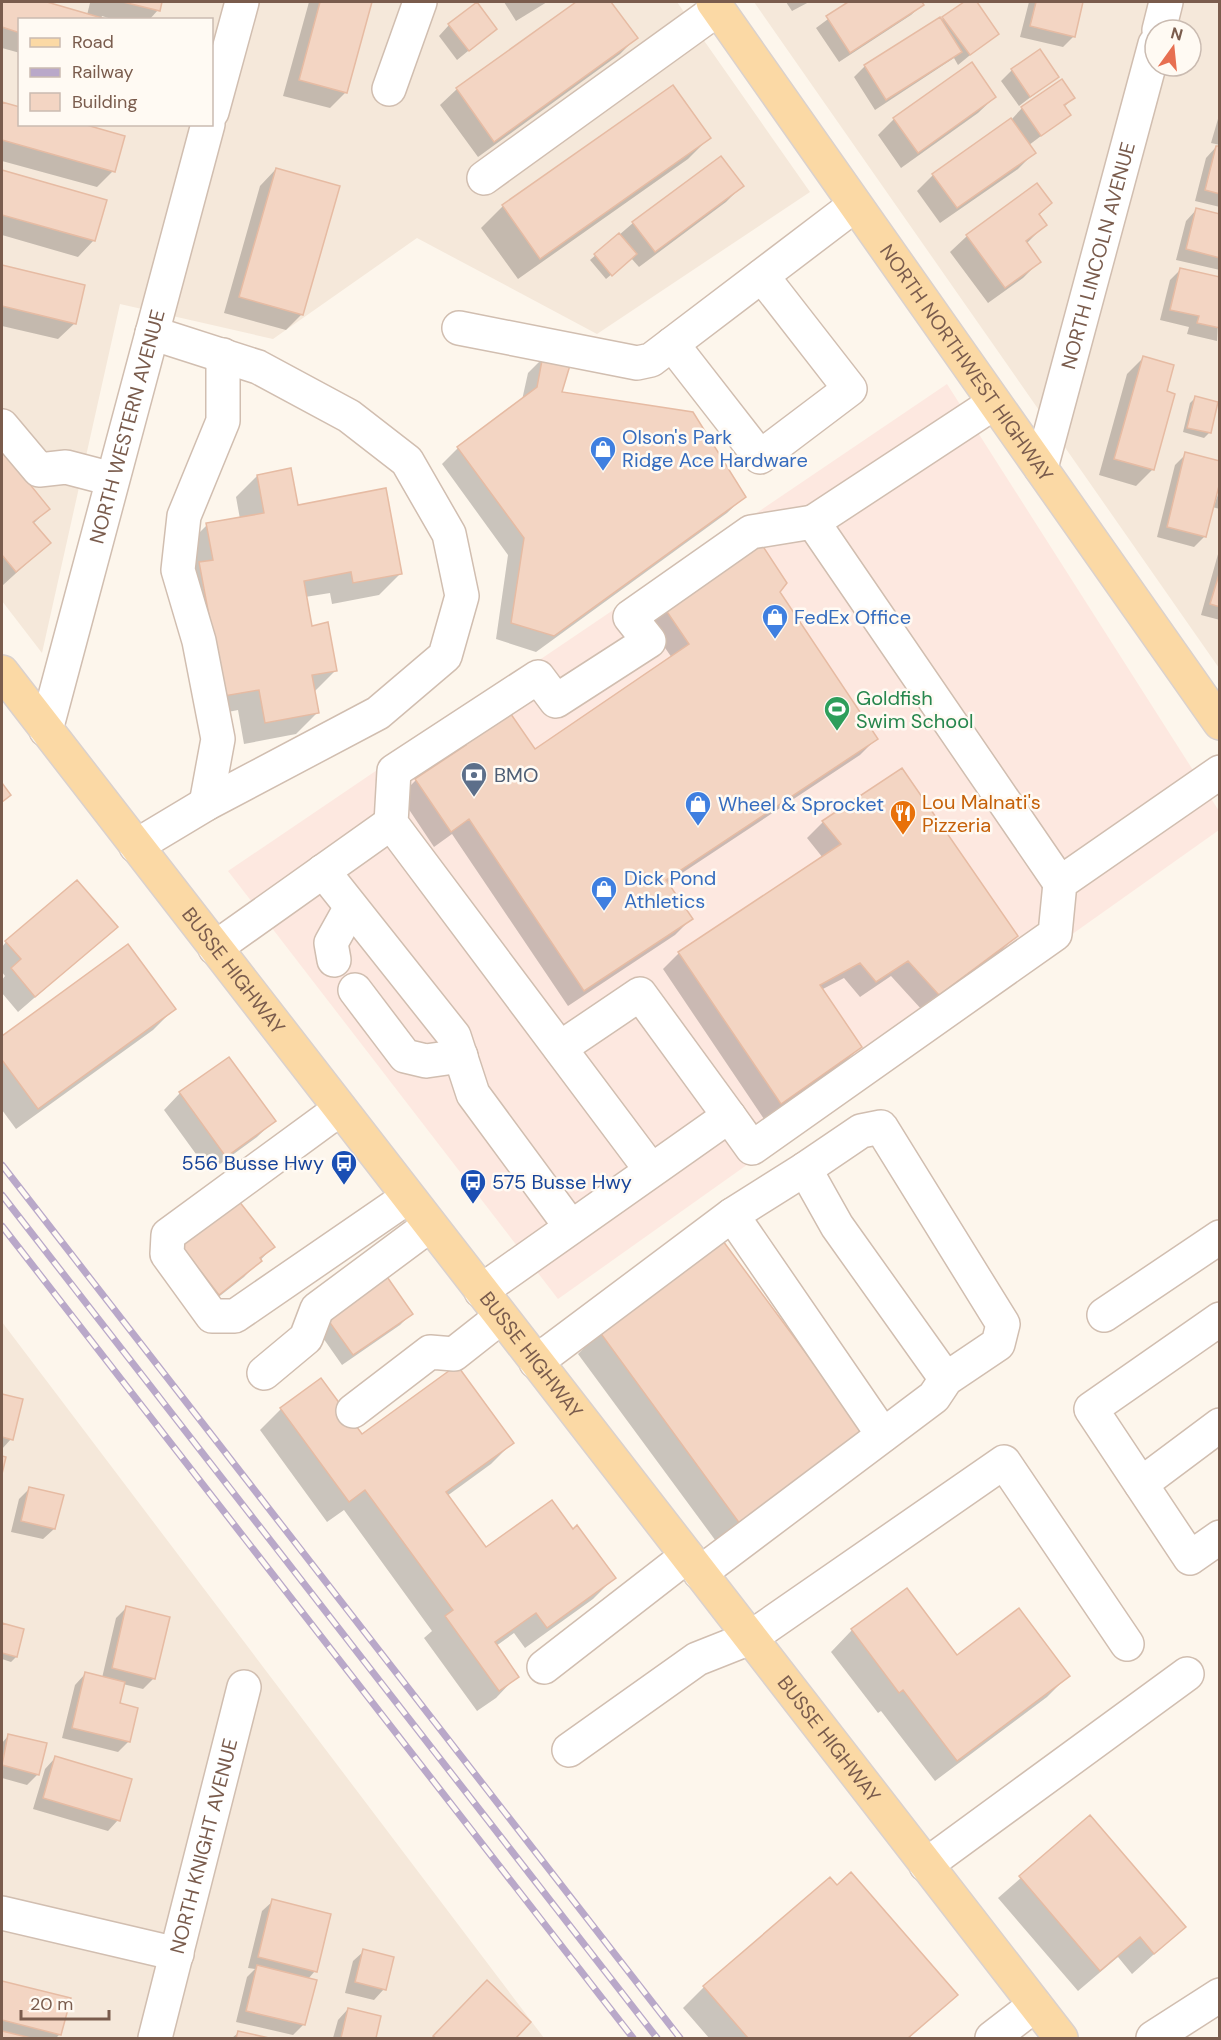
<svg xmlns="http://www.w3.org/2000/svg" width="1221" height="2040" viewBox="0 0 1221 2040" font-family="'DM Sans',sans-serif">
<rect width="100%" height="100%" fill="#fdf6ec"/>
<path fill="#f5e8da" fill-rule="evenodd" d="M2,2H677L810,192L597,334L417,238L273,339L120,304L42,653L2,601ZM20,20H212V124H20Z
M754,2H1219V668ZM1155,30H1191V66H1155Z
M2,1322L544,2038H2Z"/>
<path fill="#fde8e0" d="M947,384L1219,811V830L558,1299L228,871Z"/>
<path fill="#0003" d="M2,2H41L87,15L90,3L85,2H161L158,10L149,20H115L102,16L101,19L20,20V53L2,48Z
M309,2H370L346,92L330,108L283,96Z
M504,2H547L516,21Z
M579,2H609L636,38L620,54L478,157L440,105L457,89Z
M786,2H809L792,11Z
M851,2H920L922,5L911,15L839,62L816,28Z
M966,2H975L997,33L958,65L954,58L875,110L854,77L865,66L939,19L940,21Z
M1029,2H1082L1074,36L1063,47L1020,37Z
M449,25L495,29L457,60L439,36Z
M1012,70L1057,77L1019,106L1001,81Z
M673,87L709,138L688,159L518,279L481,228L503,206Z
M995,97L978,113L901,168L878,135L894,119Z
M1073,98L1064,107L1069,115L1029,145L1034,153L1018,169L940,223L917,191L933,175L1012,119L1022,108Z
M2,103L20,108V124L113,171L97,187L2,161Z
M1220,112V145L1211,143Z
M1216,147L1220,148V207L1195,201L1206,158Z
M276,169L302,314L286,330L224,313L260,186Z
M2,172L105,201L94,240L78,257L2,235Z
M1037,185L1051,203L1038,216L1045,225L1026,244L1039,262L1023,278L988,303L950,252L967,236Z
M742,186L726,202L639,267L631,258L606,279L590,260L633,223Z
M1196,210L1220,216V270L1176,260L1186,221Z
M2,266L83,286L75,323L58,339L2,326Z
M1181,269L1220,278L1217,341L1187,334L1189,327L1160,320L1170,280Z
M544,357L560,393L744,497L727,513L536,652L496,639L508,555L442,464L458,448L522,400L528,373Z
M1144,357L1165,392L1173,395L1152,470L1136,486L1099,475L1127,374Z
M1195,398L1209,433L1204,438L1183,432L1190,403Z
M2,453L48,509L33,524L49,543L2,586Z
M1186,454L1213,503H1215L1220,489V509L1212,507L1205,536L1194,547L1157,537L1175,465Z
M257,476L297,506L400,574L379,595L332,604L330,593L305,597L310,627L336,670L315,691L317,713L296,734L244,744L238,710L203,717L186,546L207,525L240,519L236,497Z
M1220,547V620L1201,615Z
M778,592L876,739L860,755L667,883L691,919L675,935L568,1006L452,834L434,847L400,796L416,780L448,759L446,755L462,739L534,751L672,658L644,617L660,601Z
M823,822L1016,936L1000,952L922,1010L891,976L860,997L844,978L821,990L860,1047L844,1063L764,1119L663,969L679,953L823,858L807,838Z
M116,927L18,1012L2,993V980L5,976L2,972V947L6,942Z
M128,946L174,1009L153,1030L16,1129L2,1110V1038Z
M228,1059L274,1121L257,1137L209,1172L164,1110L180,1093Z
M174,1236L273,1247L244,1277L202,1310Z
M324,1314H411L400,1325L342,1365L314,1325Z
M600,1332L866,1437L721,1548L578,1354Z
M2,1395L21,1400L11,1439L2,1449Z
M281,1409L361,1436L512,1443L491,1464L447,1496L486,1549L572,1531L614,1578L593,1599L525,1648L514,1633L496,1646L517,1676L496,1698L477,1711L424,1638L432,1631L344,1510L327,1522L260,1430Z
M30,1488L54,1529L43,1539L11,1532L19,1499Z
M127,1607L154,1678L143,1689L123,1684L118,1704L129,1741L118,1752L62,1738L75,1685L85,1674L102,1678L116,1618Z
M2,1625L22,1630L16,1657L11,1662L2,1659Z
M852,1630L957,1657L1068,1676L1047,1697L935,1781L881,1711L878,1713L831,1652Z
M8,1736L38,1774L27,1785L2,1778V1743Z
M55,1758L118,1820L108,1831L33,1809L45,1769Z
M1090,1817L1184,1927L1132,1974L1118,1957L1078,1991L998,1898Z
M273,1901L315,1971L308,1979L304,2024L293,2035L236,2022L247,1977L255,1969L248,1968L262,1911Z
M364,1951L384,1989L374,2000L345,1993L353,1961Z
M2,1983L69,1999L60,2034L56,2038H2Z
M704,1987L956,1995L909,2038H709L683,2008Z
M471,1998L529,2022L514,2038H432Z
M348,2009L380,2017L374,2038H333L338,2020Z
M238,2033L262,2038H232Z"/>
<path fill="#f3d5c3" stroke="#e6bba3" stroke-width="1.5" d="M2,2H47L109,20H20V33L2,27Z
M123,2H162L160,11Z
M320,2H372L347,93L299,80Z
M477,2L497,29L469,51L448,24Z
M576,2H611L638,38L494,142L456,88Z
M848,2H922L924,5L850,53L826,16Z
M964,2H977L999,34L970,55L942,17Z
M1036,2H1083L1075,37L1030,26Z
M940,17L962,52L886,100L864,65Z
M1040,49L1059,77L1030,97L1011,69Z
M972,62L996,97L918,153L893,118Z
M1062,79L1075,98L1064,105L1071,115L1041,136L1021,107Z
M673,85L711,138L540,259L502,205Z
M2,102L20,107V124H83L125,136L115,172L2,140Z
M1011,118L1036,153L957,208L932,174Z
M1216,146H1220V194L1205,190Z
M721,156L744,186L655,252L632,222Z
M276,168L340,186L303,315L239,297Z
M2,170L107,200L95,241L2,215Z
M1037,183L1052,203L1039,214L1047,225L1026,241L1041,262L1005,288L966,235Z
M1196,208L1220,214V258L1186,249Z
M619,233L637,254L612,276L594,254Z
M2,265L85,285L76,324L2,306Z
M1180,268L1220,277V328L1197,323L1199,316L1170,310Z
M543,355L571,362L562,392L693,412L746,497L554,636L511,623L524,538L457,447L537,387Z
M1143,356L1174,365L1167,391L1175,394L1154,470L1114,459Z
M1195,396L1218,402L1211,433L1187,428Z
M2,450L50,509L33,522L51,543L16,572L2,555Z
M1185,452L1220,461V482L1206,537L1167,527Z
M291,468L298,505L386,488L402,574L353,583L351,572L304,581L312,626L328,622L337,671L312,675L319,713L265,723L259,690L224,696L199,562L213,560L206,523L264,513L257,475Z
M762,545L787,583L780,592L878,739L666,880L693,919L584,991L469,819L451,832L415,779L466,745L461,738L506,707L535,749L689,644L659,600L738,561Z
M1220,571V607L1210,604Z
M902,768L1018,936L939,995L908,961L876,982L860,963L820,985L862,1047L781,1104L678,952L841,844L822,821Z
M2,783L11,795L2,802Z
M77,880L118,927L35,997L11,968L21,959L5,941Z
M128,944L176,1009L38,1109L2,1060V1036Z
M229,1057L276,1121L226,1157L179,1092Z
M231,1191L275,1247L260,1258L262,1261L219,1295L173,1235Z
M723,1241L868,1437L743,1528L599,1331Z
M383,1271L413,1314L353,1355L323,1313Z
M457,1365L514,1443L446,1492L486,1547L552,1500L573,1529L577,1525L616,1578L547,1628L536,1613L495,1642L519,1677L499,1691L445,1616L453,1610L365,1490L349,1502L280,1408L321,1378L362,1434Z
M2,1394L23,1399L13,1440L2,1437Z
M2,1456L6,1457L2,1474Z
M29,1487L64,1495L55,1529L21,1521Z
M907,1588L957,1655L1019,1608L1070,1676L957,1761L903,1690L899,1693L851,1629Z
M126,1606L170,1617L155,1679L112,1668Z
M2,1623L24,1629L17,1657L2,1653Z
M85,1672L125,1682L120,1703L138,1708L130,1742L72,1728Z
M8,1734L47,1743L39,1775L2,1765Z
M55,1756L132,1779L120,1821L43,1798Z
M1090,1815L1186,1927L1154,1954L1140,1937L1100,1971L1019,1876Z
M851,1872L958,1995L908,2038H748L703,1986L830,1877L837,1885Z
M272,1899L331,1914L317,1972L258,1957Z
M363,1949L394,1957L386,1990L355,1982Z
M257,1965L317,1980L305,2025L246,2011Z
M487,1980L531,2022L516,2038H436L433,2036Z
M2,1981L71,1998L61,2035L2,2020Z
M348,2008L381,2016L376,2038H341Z
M2,2031L31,2038H2Z
M238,2031L269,2038H236Z"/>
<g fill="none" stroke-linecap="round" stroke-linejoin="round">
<g stroke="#d1beb0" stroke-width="36">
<g id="minor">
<path d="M1159,30L1166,2"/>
<path d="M389,89L420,2"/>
<path d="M212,112L242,2"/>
<path d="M484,178L718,9"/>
<path d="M459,328L637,363L651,360L855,205"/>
<path d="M672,344L760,457L850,389L762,276"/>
<path d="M994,403L813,522L1060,883"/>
<path d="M2,426L39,470L66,467L112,479"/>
<path id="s1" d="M1041,468L1155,44"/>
<path id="s2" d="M46,730L208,124"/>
<path d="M206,804L218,739L199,641L178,570L184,516L223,421V355"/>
<path d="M136,846L206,804L378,713L445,656L462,596L449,534L407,461L349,416L258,367L152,333"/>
<path d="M323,871L454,1036L473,1094L571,1227"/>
<path d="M215,948L391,823"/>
<path d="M334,960L331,943L351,907"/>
<path d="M355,990L405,1056L426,1061L461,1056"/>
<path d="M560,1048L640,994L729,1116"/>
<path d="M340,1109L168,1235L167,1254L212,1316H235L408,1197"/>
<path d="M651,1170L391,823L394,771L538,677L556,701L649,641L630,617L751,532L813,522"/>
<path d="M732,1215L883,1435"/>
<path d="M481,1291L729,1116L752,1148L1055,934L1060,883L1220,772"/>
<path d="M1104,1315L1220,1237"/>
<path d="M1220,1319L1091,1409L1190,1558L1220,1537"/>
<path d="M536,1362L732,1215L805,1169"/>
<path d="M264,1373L306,1338L317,1309L430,1225"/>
<path d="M353,1411L430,1352L454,1354L501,1317"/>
<path d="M1141,1484L1220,1425"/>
<path d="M700,1573L934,1397L946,1379L998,1344L1003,1324L881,1127L861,1131L805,1169L837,1226L946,1379"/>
<path d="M544,1667L687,1556"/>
<path d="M569,1750L697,1659L750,1638L1004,1462L1127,1644"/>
<path d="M926,1865L1187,1674"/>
<path d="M2,1913L177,1954"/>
<path id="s3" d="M155,2038L244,1687"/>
<path d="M992,2038L1035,2005"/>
<path d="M1153,2038L1220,1995"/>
</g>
</g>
<g stroke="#dad1cd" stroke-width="36">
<g id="major">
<path id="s4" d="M713,2L1220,723"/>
<path id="s5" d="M2,672L1061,2038"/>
</g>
</g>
<use href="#minor" stroke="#fff" stroke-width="33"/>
<use href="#major" stroke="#fbd9a5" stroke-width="33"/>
<g stroke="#b9a8c9" stroke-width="7">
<path id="rail" d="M2,1165L680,2038
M2,1195L657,2038
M2,1226L633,2038"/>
</g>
<use href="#rail" stroke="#fffaf3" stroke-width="4.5" stroke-dasharray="14" stroke-linecap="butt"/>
</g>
<defs>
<g id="shop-pin" transform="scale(1.35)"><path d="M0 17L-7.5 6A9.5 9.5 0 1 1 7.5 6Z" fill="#3f7fe0" stroke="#fffaf3"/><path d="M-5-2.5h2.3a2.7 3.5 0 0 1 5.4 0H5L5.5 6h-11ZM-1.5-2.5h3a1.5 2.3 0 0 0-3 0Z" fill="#fff"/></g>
<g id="stadium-pin" transform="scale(1.35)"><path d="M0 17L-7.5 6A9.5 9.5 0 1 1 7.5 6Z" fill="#2e9e5b" stroke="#fffaf3"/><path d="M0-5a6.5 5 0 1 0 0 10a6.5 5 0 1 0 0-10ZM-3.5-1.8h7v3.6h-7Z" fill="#fff"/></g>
<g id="bank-pin" transform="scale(1.35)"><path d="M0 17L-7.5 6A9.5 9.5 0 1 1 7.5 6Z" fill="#5c6f8a" stroke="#fffaf3"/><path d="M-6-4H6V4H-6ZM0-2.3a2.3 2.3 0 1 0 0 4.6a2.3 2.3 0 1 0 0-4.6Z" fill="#fff"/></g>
<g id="restaurant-pin" transform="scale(1.35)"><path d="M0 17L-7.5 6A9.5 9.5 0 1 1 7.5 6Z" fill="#e8710a" stroke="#fffaf3"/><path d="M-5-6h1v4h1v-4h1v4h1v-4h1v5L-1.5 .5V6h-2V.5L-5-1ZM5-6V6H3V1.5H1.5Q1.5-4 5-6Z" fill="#fff"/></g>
<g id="bus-pin" transform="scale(1.35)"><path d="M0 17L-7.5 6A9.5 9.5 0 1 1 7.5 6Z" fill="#1a4fb4" stroke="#fffaf3"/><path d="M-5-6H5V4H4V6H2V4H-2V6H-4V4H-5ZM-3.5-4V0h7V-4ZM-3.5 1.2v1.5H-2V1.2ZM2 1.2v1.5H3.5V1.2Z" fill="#fff"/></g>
</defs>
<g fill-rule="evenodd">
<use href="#shop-pin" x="603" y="449"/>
<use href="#shop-pin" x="775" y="617"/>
<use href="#stadium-pin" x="837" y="709"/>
<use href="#bank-pin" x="474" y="775"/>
<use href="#shop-pin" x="698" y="804"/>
<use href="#restaurant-pin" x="903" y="813"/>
<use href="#shop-pin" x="604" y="889"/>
<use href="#bus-pin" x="344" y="1163"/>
<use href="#bus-pin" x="473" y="1182"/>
</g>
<g text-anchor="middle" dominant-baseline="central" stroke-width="5" stroke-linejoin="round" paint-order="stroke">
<g font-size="20" fill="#7a5c4d" stroke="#fffaf3">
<text stroke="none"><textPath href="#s1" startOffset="220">NORTH LINCOLN AVENUE</textPath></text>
<text stroke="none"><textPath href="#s4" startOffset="441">NORTH NORTHWEST HIGHWAY</textPath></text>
<text stroke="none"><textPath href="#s2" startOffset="314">NORTH WESTERN AVENUE</textPath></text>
<text stroke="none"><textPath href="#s5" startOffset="378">BUSSE HIGHWAY</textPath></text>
<text stroke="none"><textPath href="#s5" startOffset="864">BUSSE HIGHWAY</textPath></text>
<text stroke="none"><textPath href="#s5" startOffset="1350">BUSSE HIGHWAY</textPath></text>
<text stroke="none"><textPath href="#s3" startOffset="198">NORTH KNIGHT AVENUE</textPath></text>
</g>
<g font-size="20" fill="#366cbe" stroke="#fffaf3" text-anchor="start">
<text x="622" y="437">Olson's Park<tspan x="622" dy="23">Ridge Ace Hardware</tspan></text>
<text x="794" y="617">FedEx Office</text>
<text x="718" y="804">Wheel &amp; Sprocket</text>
<text x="624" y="878">Dick Pond<tspan x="624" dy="23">Athletics</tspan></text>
</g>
<g font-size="20" fill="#27864d" stroke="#fffaf3" text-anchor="start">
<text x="856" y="698">Goldfish<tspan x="856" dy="23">Swim School</tspan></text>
</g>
<g font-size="20" fill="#4e5e75" stroke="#fffaf3" text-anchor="start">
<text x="494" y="775">BMO</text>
</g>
<g font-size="20" fill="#c56008" stroke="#fffaf3" text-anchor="start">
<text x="922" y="802">Lou Malnati's<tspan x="922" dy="23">Pizzeria</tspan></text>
</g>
<g font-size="20" fill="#164399" stroke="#fffaf3" text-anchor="end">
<text x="324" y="1163">556 Busse Hwy</text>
<text x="492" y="1182" text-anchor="start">575 Busse Hwy</text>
</g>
</g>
<rect width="1221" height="2040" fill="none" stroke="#7a5c4d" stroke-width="6"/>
<rect x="18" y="18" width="195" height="108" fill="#fffaf3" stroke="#cabbb1" stroke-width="1.5"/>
<rect x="30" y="38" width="30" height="9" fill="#fbd9a5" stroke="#cabbb1" stroke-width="1.5"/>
<text x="72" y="48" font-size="18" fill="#7a5c4d">Road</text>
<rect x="30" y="68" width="30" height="9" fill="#b9a8c9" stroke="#cabbb1" stroke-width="1.5"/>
<text x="72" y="78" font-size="18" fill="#7a5c4d">Railway</text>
<rect x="30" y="93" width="30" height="18" fill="#f3d5c3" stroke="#cabbb1" stroke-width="1.5"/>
<text x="72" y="108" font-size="18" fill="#7a5c4d">Building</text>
<g transform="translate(1173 48) rotate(15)"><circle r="28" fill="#fffaf3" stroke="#cabbb1" stroke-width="1.5"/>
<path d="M0-4.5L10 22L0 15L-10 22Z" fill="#e76f51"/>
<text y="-9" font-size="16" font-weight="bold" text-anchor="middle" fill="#7a5c4d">N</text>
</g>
<path d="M21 2010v9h88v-9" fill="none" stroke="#7a5c4d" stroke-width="3"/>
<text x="30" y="2010" font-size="18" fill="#7a5c4d" stroke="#fffaf3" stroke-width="4.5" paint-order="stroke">20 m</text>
</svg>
